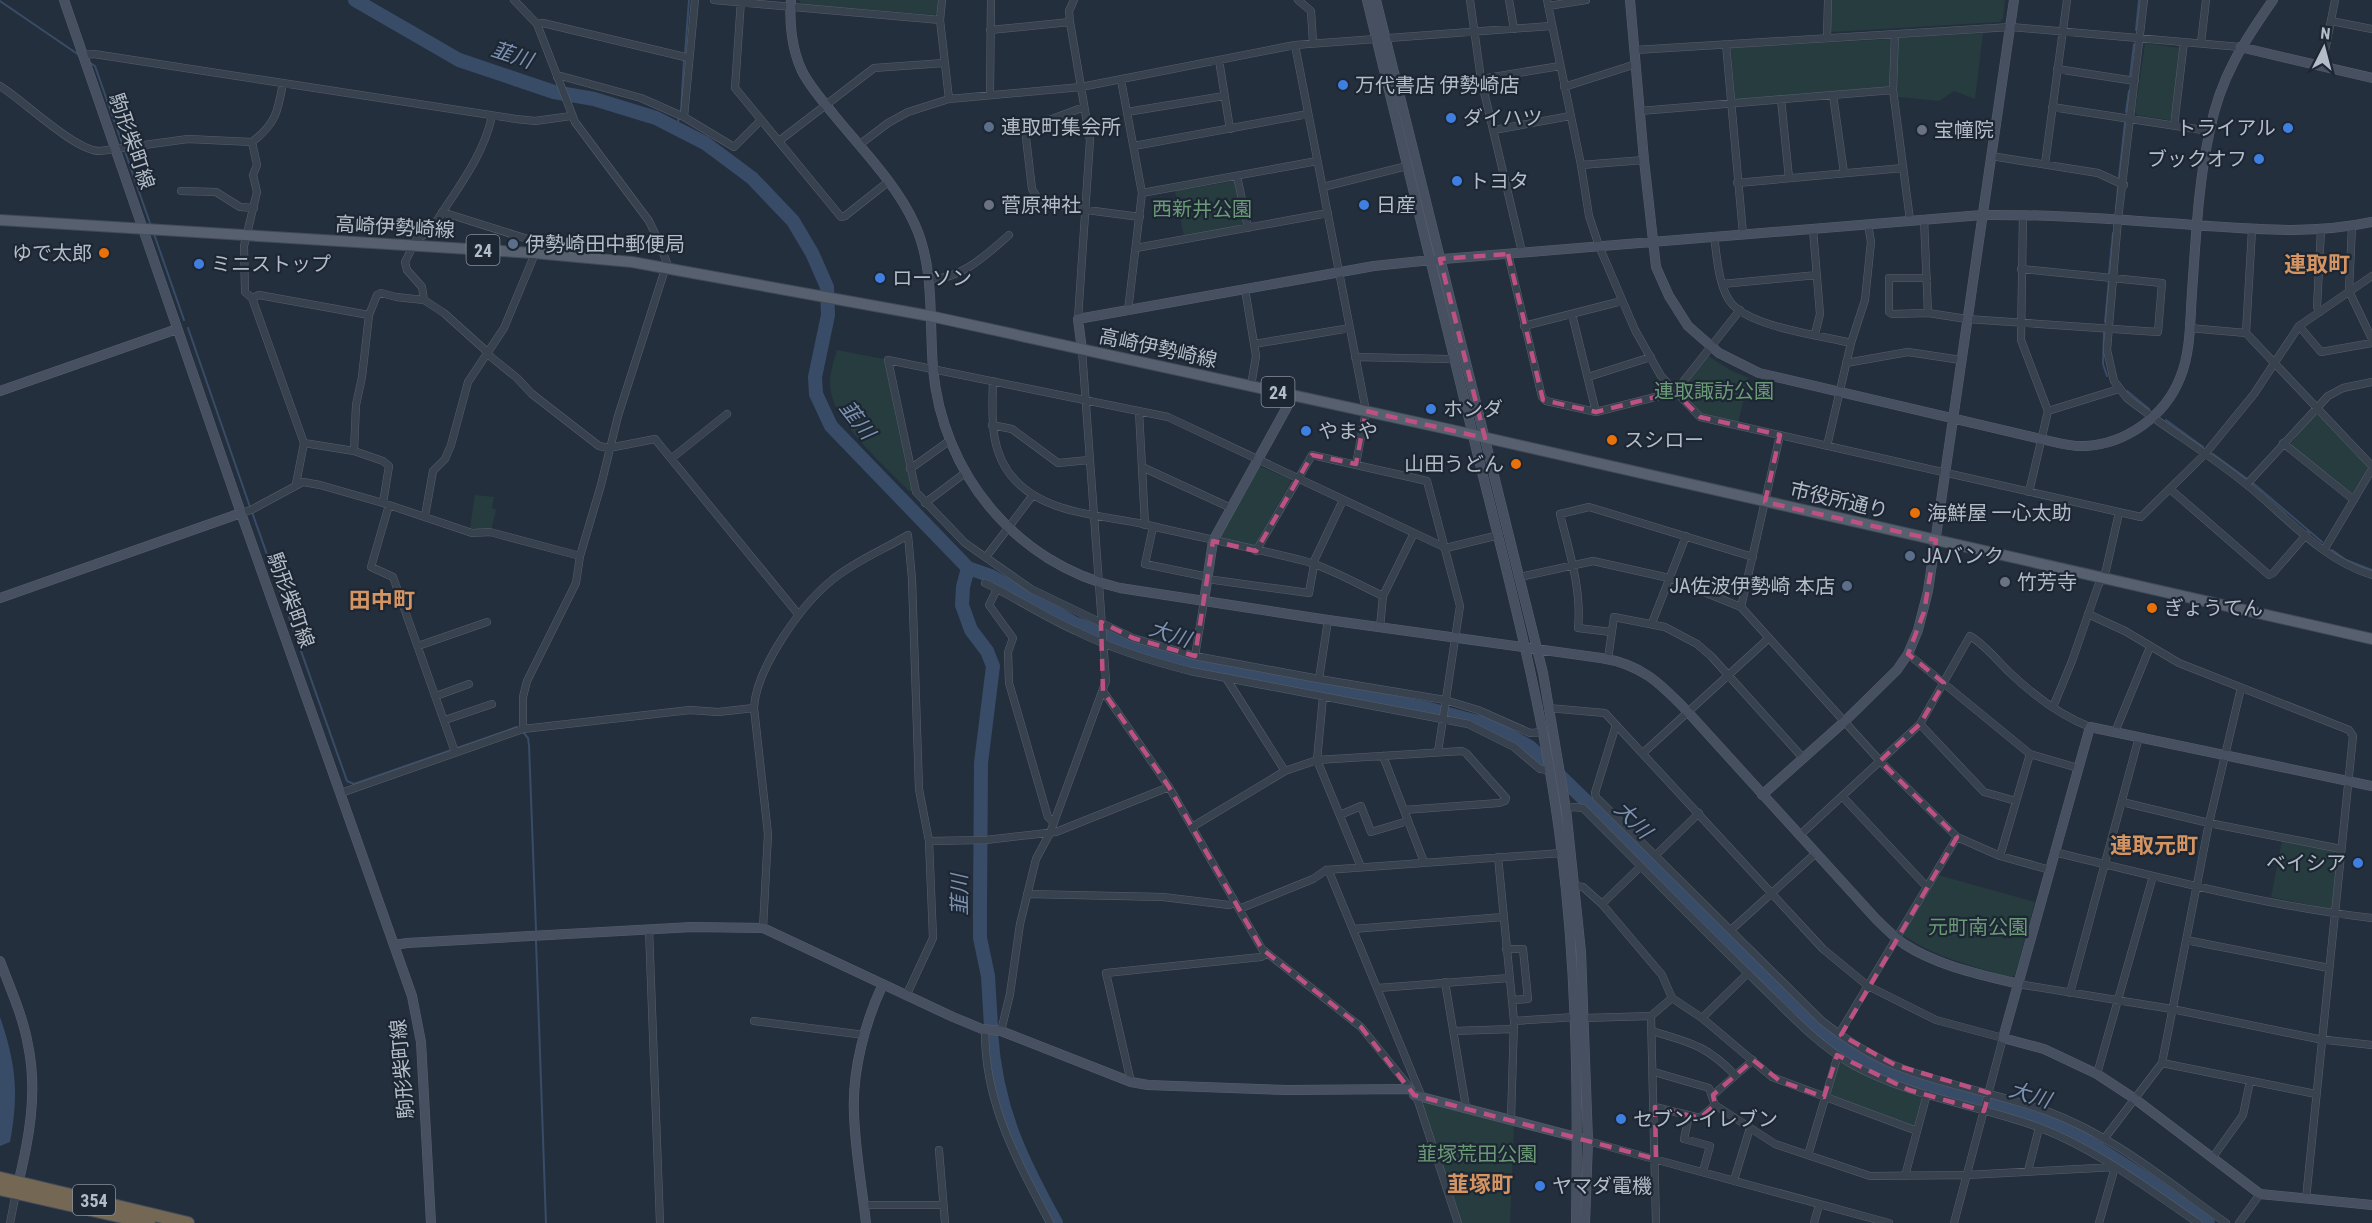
<svg xmlns="http://www.w3.org/2000/svg" width="2372" height="1223" viewBox="0 0 2372 1223" font-family="'Roboto Condensed','Noto Sans JP',sans-serif">
<rect width="100%" height="100%" fill="#242f3e"/>
<path fill="#263c3f" d="M799,0H938L937,13L934,15L801,4Z
M1831,0H2005L2003,18L2000,22L1833,32L1830,30Z
M1983,33L1975,99L1954,91L1939,101L1898,97L1896,87L1898,38Z
M1891,39L1890,84L1888,87L1736,100L1734,97L1731,48Z
M2145,43L2180,48L2172,119L2169,120L2137,115L2135,112Z
M1234,181L1236,183L1245,224L1243,225L1184,236L1175,191Z
M837,350L884,359L912,491H909C886,467 836,424 831,392C828,377 833,364 837,350Z
M1707,355L1730,370L1749,378L1738,423L1701,414L1680,391Z
M2314,414H2318L2367,466V470L2354,493H2351L2290,445Z
M1259,466L1290,479V483L1254,547L1221,539L1220,537Z
M475,495L494,497L492,508L496,510L491,531L470,528Z
M2282,841L2333,851L2337,855L2333,907L2329,909L2271,897Z
M1938,875L2035,902L2015,975L2012,977C1974,967 1938,958 1904,936V933Z
M1842,1062L1881,1083L1920,1096L1922,1098L1916,1126L1912,1127L1831,1096L1830,1093L1838,1063Z
M1425,1102L1514,1126L1510,1223H1460L1423,1105Z"/>
<path fill="#394c67" d="M0,1017C16,1064 19,1093 10,1142L0,1146Z"/>
<g fill="none" stroke-linecap="round" stroke-linejoin="round">
<path stroke="#394c67" stroke-width="2" d="M0,1L79,55
M2136,30L2139,0
M685,54L689,0
M89,62L95,66L151,226
M2130,76L2134,44
M2126,112L2129,91
M676,128L681,111L684,60
M2119,177L2125,122
M2116,209L2118,188
M154,234L184,320
M2109,273L2113,233
M2105,322L2109,280
M188,328L250,507
M2104,333L2103,364L2107,376
M2127,391L2149,409
M2166,420L2203,447
M2213,454L2254,484L2322,542
M252,512L347,781L354,784L517,727L519,728
M2332,550L2346,560L2372,570
M523,732L528,738L529,745L536,930
M536,941L546,1223"/>
<path stroke="#394c67" stroke-width="14" d="M355,0L459,60L554,92L594,99L656,118L705,143L752,178L793,221L812,253L827,287L828,315L815,377L816,394L831,426L968,568L991,576L1074,623L1187,663L1429,709L1493,726L1530,747L1648,861L1753,967L1817,1028L1841,1046L1892,1074L2050,1123L2079,1136L2146,1179L2208,1223
M968,568L963,587L962,605L971,630L987,651L993,666L981,763L980,909V938L988,976L991,1027
M991,1033C996,1108 1020,1158 1056,1223"/>
<g stroke="#565f6c" stroke-width="8">
<path id="street" d="M514,0L537,24L575,122L649,221L658,240L667,263L618,416L601,485L580,556L576,583L527,681L523,697V729
M714,0L940,20
M741,0L735,88L841,217L845,216L888,182
M942,0L940,20L949,99
M1074,0L1069,11L1070,22L1090,140L1078,319
M1298,0L1311,11L1313,43
M1470,0L1481,79L1522,252
M1509,0L1514,29
M1547,0L1581,165L1589,216L1599,246L1635,330L1661,376L1700,417L2141,517L2205,454L2254,394L2299,326L2372,276
M2144,0L2118,219L2107,350L2114,381L2127,398C2165,428 2208,453 2246,484C2286,516 2322,560 2372,575
M1548,6L1586,0
M2331,21L2372,29
M537,24L543,23L689,58
M990,30L1070,22
M1895,34L1893,90L1910,220
M1827,37L1828,0
M2201,43L2206,0
M1726,44L1743,234
M1295,45L1366,411L1356,464
M1635,50L2011,27L2240,47
M83,55L94,54L516,119L535,121L571,116
M1219,60L1230,129
M2322,66L2335,0
M2057,69L2135,81
M557,77L561,76L641,98L684,117L734,147L761,120
M1481,79L1560,66
M1121,80L1142,193L1128,311
M0,86C24,101 75,151 100,151L188,139L252,142C276,124 278,111 283,83
M1564,87L1636,64
M990,94L991,0
M1833,95L1844,173
M1781,99L1789,178
M1084,107L1025,129L1032,189L1041,204L1140,217
M2052,107L2209,131
M1640,111L1893,90
M1127,112L1224,96
M684,117L695,0
M2174,126L2184,42
M1494,130L1570,116
M779,141L874,68L944,63
M252,142L257,165L253,175L257,192L244,246L245,292L252,298L304,443L296,484
M859,145L888,123L908,112L949,99L1081,87L1295,45L1551,26
M1134,146L1308,114
M1991,156L2098,173L2124,185
M2045,164L2067,0
M1581,165L1644,160
M1237,176L1248,228
M1737,183L1903,168
M1323,187L1407,166
M181,191L216,192L240,207L254,208
M1142,193L1317,161
M2023,214L2021,340L2048,411L2029,492
M1924,219L1928,313
M2352,226L2349,291L2372,339
M1813,229L1820,314L1815,334
M1714,236C1717,257 1718,282 1729,300C1746,327 1820,335 1851,343
M1136,248L1328,213
M1508,254L1542,397L1546,401L1596,412L1675,392L1740,310
M1927,278H1889V312L1892,314L1928,313L1967,319L2158,332L2162,283L2021,269
M929,279C961,280 987,254 1009,235
M1722,284L1817,275
M1245,289L1256,356L1251,386
M252,298L259,295L369,315L377,295L381,293L396,297L424,300L444,313L484,349L491,357L517,378L532,394L599,446L609,448L655,439L798,614
M424,300L422,287L407,270L405,262L417,238L429,233C452,195 483,159 492,116
M2320,312L2317,307L2321,230
M1572,314L1596,412
M369,315L362,377L356,405L354,451L383,461L389,466L383,503
M1524,326L1622,301
M2299,326L2321,352L2372,343
M2189,328L2246,333L2372,466
M2246,333L2252,230
M1254,344L1350,328
M1355,357L1447,359L1454,357
M1846,363L1908,352L1961,360
M1588,377L1651,357
M993,381C992,417 989,452 1015,480C1046,514 1101,515 1143,524C1198,537 1254,548 1308,562C1334,570 1359,585 1383,596
M1139,411L1145,525
M2048,411L2119,389
M992,425L1012,429L1058,463L1089,460
M304,443L354,451
M2283,443L2354,500
M1827,446L1851,343L1865,300L1871,242L1868,224
M672,458L727,414
M1142,467L1231,508
M910,469L949,441
M2247,484L2328,396L2343,388L2372,382
M2170,489L2269,575L2273,573L2306,535
M925,503L965,473
M389,505L371,567L393,577L455,752
M241,513L251,510L303,482L320,485L383,503L472,533L490,532L580,556
M425,516L433,471L445,459L451,445L468,382L504,328L539,244L534,241L442,212
M1153,527L1145,564L1208,577
M1499,535L1446,548L1168,417L888,360L916,492L965,543L1031,589L1133,638L1195,656L1319,679L1445,700L1478,710L1530,733L1543,732
M2324,550L2372,469
M1256,551L1312,455L1427,481L1460,606L1438,752
M986,557L1033,495
M1520,577L1593,561L1669,578L1741,607L1880,761L1957,837L2000,856L2050,870
M1207,579L1309,593L1315,559L1343,500
M985,583C1016,598 1045,617 1076,631C1112,649 1151,661 1190,671L1468,724L1514,747L1540,769L1549,770
M997,589L989,605L1013,638L1008,652L1009,683L1048,817L1054,823
M1741,607L1780,435
M2088,614L2125,631L2179,663L2349,730L2353,736L2306,1199
M1652,623L1686,536
M1380,627L1383,596L1414,533
M1611,632L1578,628C1582,590 1569,551 1560,514L1589,507L1753,557
M418,646L487,622
M1908,654L2030,754L2078,768
M1195,656L1204,601
M1608,659L1614,617L1665,627L1697,644L1711,656L1803,758
M1226,678L1285,771L1317,760L1323,697
M1319,679L1328,620
M1103,691L1169,787L1262,949L1361,1027L1411,1089L1418,1101L1458,1223
M436,696L469,684
M2053,707L2072,661L2098,586L2106,570L2119,513
M1548,708L1605,713L1823,949L1868,986L1936,1020L2003,1038L1954,1223
M445,720L492,704
M1920,724L1984,792L2016,801
M1616,725L1595,793L1596,797L1822,1021C1845,1039 1869,1055 1896,1066C1945,1086 1999,1093 2049,1112C2114,1136 2169,1183 2226,1223
M2115,732L2150,647
M1643,753L1769,638
M1383,756L1424,862
M341,793L523,729L690,710L718,712L754,708
M1842,796L1927,887
M2122,802L2209,823L2341,849
M1566,809L1573,807L1583,808C1641,866 1698,925 1757,982C1787,1011 1816,1044 1853,1065C1911,1097 1977,1105 2038,1127C2096,1149 2147,1188 2198,1223
M1340,815L1361,806L1371,832L1408,821
M1192,827L1285,771
M1800,835L1920,724L1970,636C1984,644 1997,660 2008,671C2032,694 2059,715 2090,727
M929,841L986,840L1056,832L1169,787
M2054,852C2159,877 2265,906 2372,918
M1656,855L1699,813
M2000,856L2030,754
M1498,857L1514,1021L1511,1119
M1361,867L1317,760L1462,751L1466,753L1506,798L1505,801L1499,803L1404,810
M1326,870L1330,874L1421,1095
M1575,886L1583,887L1602,904L1662,975L1672,998L1702,1018L1772,1077L1917,1131
M1027,894L1163,897L1229,905L1234,903
M1602,904L1641,866
M1239,909L1313,879L1326,870L1562,853
M763,928L768,834L754,708C756,668 802,604 832,580C855,561 883,550 908,535L912,579L919,789L929,841L933,938L906,996
M649,929L660,1223
M1353,929L1503,917
M1731,930L1816,853
M2186,940L2329,968
M1506,949H1523L1528,999L1512,1000
M1445,982L1466,1107
M2018,984L2172,1009L2318,1039L2372,1045
M1378,988L1509,978
M2070,993L2139,737
M1651,1016L1656,1223
M1585,1018L1651,1016L1672,998
M1702,1018L1748,973
M754,1021L865,1035
M1514,1021L1576,1017
M985,1029C984,1103 1017,1160 1050,1223
M1001,1031L1010,994L1020,924L1036,859L1050,833L1106,681L1082,350
M1454,1031L1513,1029
M1652,1031C1691,1043 1706,1045 1735,1075
M1839,1034L1957,837
M2162,1063L2316,1094
M1654,1072L1709,1088L1715,1105L1775,1144L1870,1176L1967,1175L2115,1167L2099,1223
M2097,1074L2153,876
M1131,1082L1106,973L1261,957L1266,954
M1713,1095L1753,1060
M1655,1107L1700,1118L1715,1105
M1689,1116L1684,1139L1710,1146L1703,1171
M2104,1139L2162,1063L2209,823L2241,688
M1588,1141L1889,1223
M939,1150L945,1223
M1808,1155L1838,1055
M2213,1157L2243,1115L2250,1081
M2028,1171L2039,1128
M1905,1176L1927,1094
M1734,1180L1750,1128
M864,1205H943
M10,1223L16,1193
M1814,1223L1819,1205
M2239,1223L2260,1194"/>
</g>
<g stroke="#565f6c" stroke-width="10">
<path id="secondary" d="M64,0L241,513L412,996L421,1042L431,1223
M791,0C789,23 792,50 802,71C810,87 823,101 834,115C861,148 898,186 915,225C935,269 929,321 933,368C942,473 1016,564 1120,588L1328,620L1601,658C1641,664 1660,683 1687,711L1876,919C1885,928 1894,937 1904,944C1938,966 1979,974 2018,984
M1367,0C1403,152 1440,304 1478,456C1511,588 1546,719 1562,854C1577,977 1578,1100 1576,1223
M1376,0L1543,673L1566,809L1581,952L1588,1141L1585,1223
M1630,0L1644,160L1656,267L1669,296L1688,326L1719,353L1759,373L2041,439C2055,442 2070,447 2085,446C2126,444 2165,416 2180,378C2191,352 2190,320 2192,292C2196,238 2198,183 2210,130C2220,78 2243,43 2273,0
M2240,47L2372,78
M1082,350L1078,319L1374,266L1431,260L1982,215C2053,214 2123,220 2193,225C2254,229 2312,235 2372,222
M0,391L177,329
M0,598L241,513
M1204,601L1213,541L1287,407L1290,395
M2372,786L2090,727L2003,1038L2044,1049L2097,1074L2135,1099L2260,1194L2372,1205
M1762,795L1845,721L1897,670L1908,654L1918,630L1928,591L2014,0
M395,945L407,943L692,927L763,928L953,1017L982,1029L1001,1031L1131,1082L1148,1085L1287,1090L1411,1089
M0,961C10,988 23,1016 28,1045C38,1092 29,1141 17,1188
M1414,1095L1580,1138
M866,1223C862,1187 855,1150 854,1113C852,1071 865,1022 883,984"/>
</g>
<g stroke="#414a57" stroke-width="12">
<path id="primary" d="M0,220L534,253L632,262L930,316L1452,430L2372,639"/>
</g>
<g stroke="#434c59" stroke-width="14">
<path id="highway" d="M0,1178L188,1223
M0,1189L149,1223"/>
</g>
<use href="#street" stroke="#38414e" stroke-width="7"/>
<use href="#secondary" stroke="#465061" stroke-width="9"/>
<use href="#primary" stroke="#56606e" stroke-width="10"/>
<use href="#highway" stroke="#746855" stroke-width="12"/>
</g>
<path fill="none" stroke="#bd5182" stroke-width="4.5" stroke-dasharray="12 8" stroke-linejoin="round" d="M1508,254L1543,400L1596,412L1675,392L1700,417L1780,435L1765,502L1936,540L1924,612L1908,654L1944,683L1920,724L1880,761L1957,837L1841,1035L1895,1065L1989,1093L1984,1111L1909,1090L1837,1055L1824,1097L1780,1081L1753,1060L1713,1095L1715,1105L1700,1118L1655,1107L1656,1159L1414,1095L1361,1027L1262,949L1169,787L1103,691L1101,622L1133,638L1195,656L1213,541L1256,551L1312,455L1356,464L1366,411L1485,438L1440,259Z"/>
<g fill="#3f7fe0" stroke="#1d2633" stroke-width="2">
<circle cx="1343" cy="85" r="6"/>
<circle cx="1451" cy="118" r="6"/>
<circle cx="2288" cy="128" r="6"/>
<circle cx="2259" cy="159" r="6"/>
<circle cx="1457" cy="181" r="6"/>
<circle cx="1364" cy="205" r="6"/>
<circle cx="199" cy="264" r="6"/>
<circle cx="880" cy="278" r="6"/>
<circle cx="1431" cy="409" r="6"/>
<circle cx="1306" cy="431" r="6"/>
<circle cx="2358" cy="863" r="6"/>
<circle cx="1621" cy="1119" r="6"/>
<circle cx="1540" cy="1186" r="6"/>
</g>
<g fill="#5c6f8a" stroke="#1d2633" stroke-width="2">
<circle cx="989" cy="127" r="6"/>
<circle cx="513" cy="244" r="6"/>
<circle cx="1910" cy="556" r="6"/>
<circle cx="1847" cy="586" r="6"/>
</g>
<g fill="#6b7280" stroke="#1d2633" stroke-width="2">
<circle cx="1922" cy="130" r="6"/>
<circle cx="989" cy="205" r="6"/>
<circle cx="2005" cy="582" r="6"/>
</g>
<g fill="#e8710a" stroke="#1d2633" stroke-width="2">
<circle cx="104" cy="253" r="6"/>
<circle cx="1612" cy="440" r="6"/>
<circle cx="1516" cy="464" r="6"/>
<circle cx="1915" cy="513" r="6"/>
<circle cx="2152" cy="608" r="6"/>
</g>
<g text-anchor="middle" dominant-baseline="central" stroke-width="4.5" stroke-linejoin="round" paint-order="stroke">
<g fill="#1d2633" stroke="#878f9c" stroke-width="1.5">
<rect x="466.5" y="235" width="33" height="30" rx="4.5"/>
<rect x="1261.5" y="377" width="33" height="30" rx="4.5"/>
<rect x="73" y="1185" width="42" height="30" rx="4.5"/>
</g>
<g font-size="18" font-weight="bold" fill="#b4bcc9">
<text x="483" y="250">24</text>
<text x="1278" y="392">24</text>
<text x="94" y="1200">354</text>
</g>
<g font-size="20" fill="#b4bcc9" stroke="#1d2633" text-anchor="start">
<text x="1355" y="85">万代書店 伊勢崎店</text>
<text x="1463" y="118">ダイハツ</text>
<text x="1001" y="127">連取町集会所</text>
<text x="2276" y="128" text-anchor="end">トライアル</text>
<text x="1934" y="130">宝幢院</text>
<text x="2247" y="159" text-anchor="end">ブックオフ</text>
<text x="1469" y="181">トヨタ</text>
<text x="1001" y="205">菅原神社</text>
<text x="1376" y="205">日産</text>
<text x="525" y="244">伊勢崎田中郵便局</text>
<text x="92" y="253" text-anchor="end">ゆで太郎</text>
<text x="211" y="264">ミニストップ</text>
<text x="892" y="278">ローソン</text>
<text x="1443" y="409">ホンダ</text>
<text x="1318" y="431">やまや</text>
<text x="1624" y="440">スシロー</text>
<text x="1504" y="464" text-anchor="end">山田うどん</text>
<text x="1927" y="513">海鮮屋 一心太助</text>
<text x="1922" y="556">JAバンク</text>
<text x="2017" y="582">竹芳寺</text>
<text x="1835" y="586" text-anchor="end">JA佐波伊勢崎 本店</text>
<text x="2164" y="608">ぎょうてん</text>
<text x="2346" y="863" text-anchor="end">ベイシア</text>
<text x="1633" y="1119">セブン-イレブン</text>
<text x="1552" y="1186">ヤマダ電機</text>
</g>
<g font-size="20" fill="#b4bcc9" stroke="#1d2633">
<text transform="translate(132 141) rotate(71)">駒形柴町線</text>
<text transform="translate(395 227) rotate(3)">高崎伊勢崎線</text>
<text transform="translate(1158 348) rotate(12)">高崎伊勢崎線</text>
<text transform="translate(1839 500) rotate(13)">市役所通り</text>
<text transform="translate(291 600) rotate(70)">駒形柴町線</text>
<text transform="translate(402 1069) rotate(-95)">駒形柴町線</text>
</g>
<g font-size="20" fill="#6b9a76" stroke="#1d2633">
<text x="1202" y="209">西新井公園</text>
<text x="1714" y="391">連取諏訪公園</text>
<text x="1978" y="927">元町南公園</text>
<text x="1477" y="1154">韮塚荒田公園</text>
</g>
<g font-size="21" font-style="italic" fill="#7c92b1" stroke="#1d2633">
<text transform="translate(512 55) rotate(18)">韮川</text>
<text transform="translate(857 420) rotate(52)">韮川</text>
<text transform="translate(1170 634) rotate(18)">大川</text>
<text transform="translate(1633 820) rotate(45)">大川</text>
<text transform="translate(960 895) rotate(-91)">韮川</text>
<text transform="translate(2030 1095) rotate(17)">大川</text>
</g>
<g font-size="22" font-weight="bold" fill="#d59563" stroke="#1d2633">
<text x="2317" y="264">連取町</text>
<text x="382" y="600">田中町</text>
<text x="2154" y="845">連取元町</text>
<text x="1480" y="1184">韮塚町</text>
</g>
</g>
<g transform="translate(2324 48) rotate(6)" stroke="#1d2633" stroke-width="4.5" paint-order="stroke">
<path d="M0-4.5L10 22L0 15L-10 22Z" fill="#b4bcc9"/>
<text y="-9" font-size="16" font-weight="bold" text-anchor="middle" fill="#b4bcc9">N</text>
</g>
</svg>
